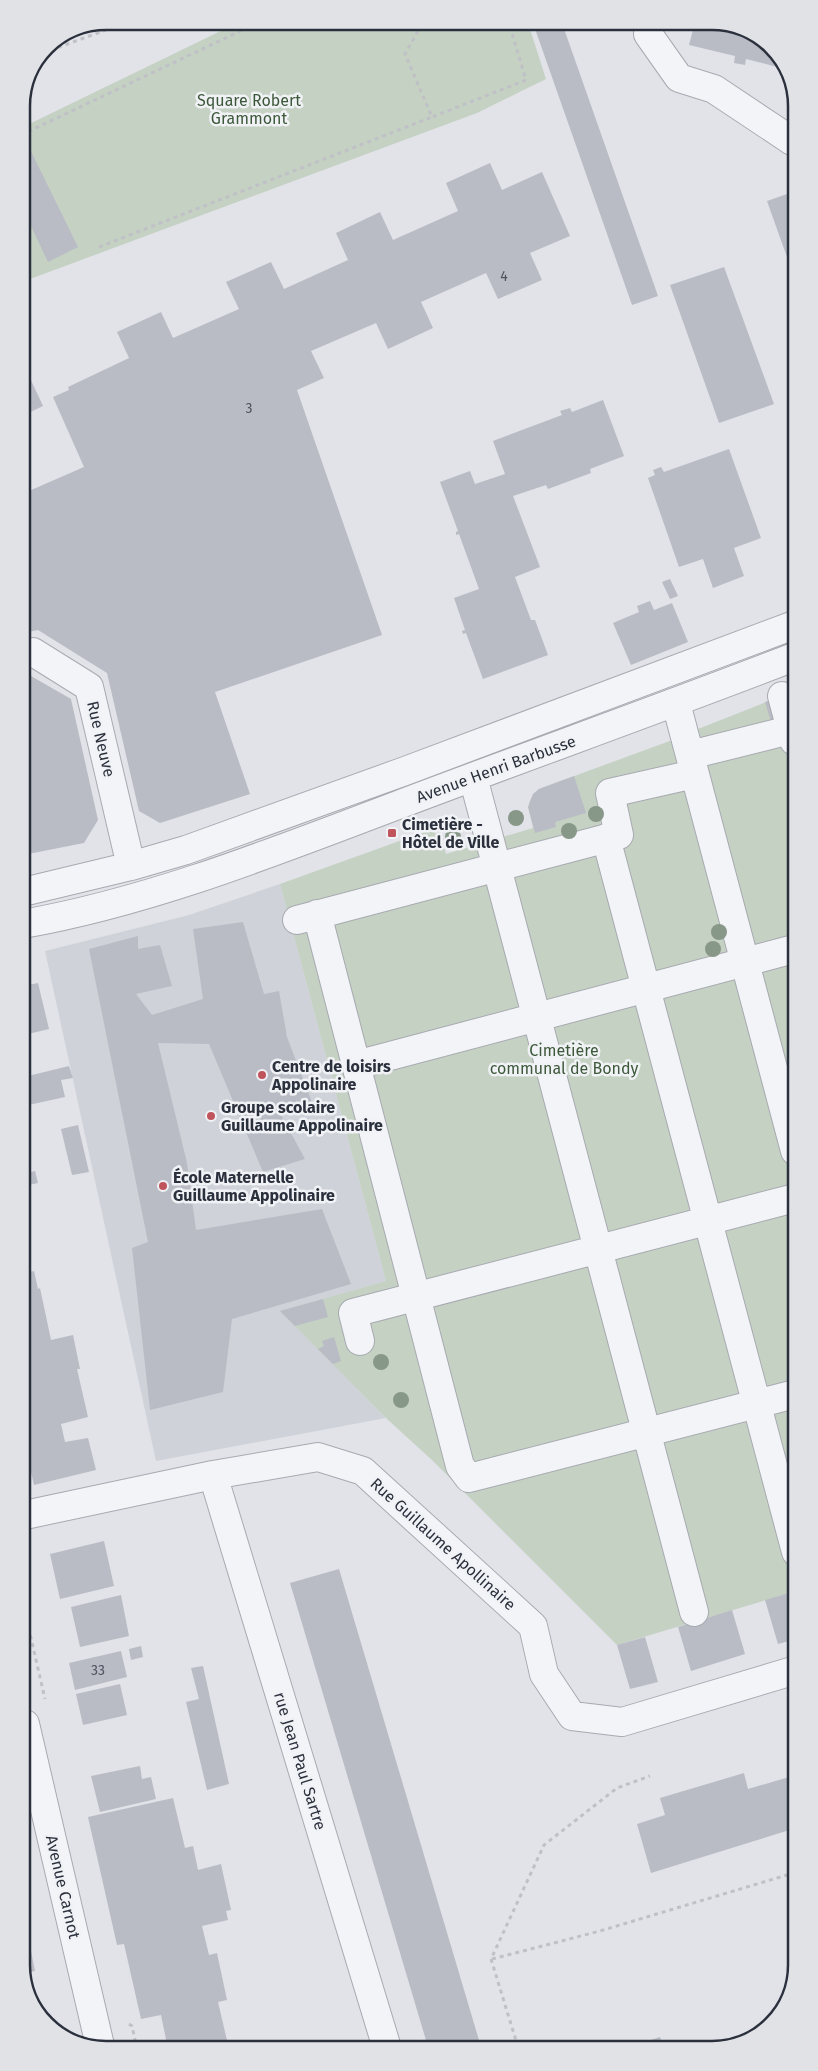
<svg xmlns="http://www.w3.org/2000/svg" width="818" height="2071" viewBox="0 0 818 2071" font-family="'Fira Sans',sans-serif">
<rect width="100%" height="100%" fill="#e1e3e8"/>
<path fill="#cfd2d9" d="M280,884L386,1281L281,1311L386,1418L156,1461L45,951L189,915Z"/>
<path fill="#c5d1c3" d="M528,23L546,79L477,113L22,282L21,128L231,26Z
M794,691L796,1591L617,1645L433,1461L386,1418L280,1311L386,1281L280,884L430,830L440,835L446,854L533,828C530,810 523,804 539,789L697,731L698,729Z"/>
<path fill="#b9bcc4" d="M718,21L764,39L785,69L746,59L745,65L734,63L735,56L689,45L695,22Z
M533,23H562L658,296L632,305Z
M21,135H23L78,247L48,262L22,207Z
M490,163L502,190L542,172L570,236L530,253L542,280L498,299L486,273L421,302L433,328L388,349L376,323L311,351L324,378L297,390L382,635L215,692L250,794L160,823L139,811L107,673L38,630L23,633L22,494L84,467L53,397L69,390L68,387L129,358L117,332L161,312L173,338L239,309L226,282L271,262L284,289L348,260L336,233L380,212L393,240L458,211L446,183Z
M793,192V274L767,201Z
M724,267L774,404L719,423L670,285Z
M22,361L43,406L22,416Z
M603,400L624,456L590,469L591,473L548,489L546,485L513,496L540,567L515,577L531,620H535L548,655L483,679L466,633L463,634L462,631L465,630L454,598L479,589L459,534L456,535V532L458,531L440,482L470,471L475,484L505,474L493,441L562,415L560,411L570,408L572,412Z
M729,449L761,538L734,548L744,576L713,588L703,559L679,567L648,478L655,475L653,470L661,467L664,472Z
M670,579L678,596L670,599L662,582Z
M650,601L654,610L672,603L688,642L631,665L613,623L639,612L637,606Z
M31,676L71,699L98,820L84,843L23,855V678Z
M775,698L783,725L773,728L765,702Z
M574,776L586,813L555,822L556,827L535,833L528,807L533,794L539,789Z
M243,922L264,994L279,991L287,1037L313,1105L280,1113L305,1159L263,1172L209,1044L158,1043L187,1163L196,1230L322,1209L351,1284L232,1319L223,1392L150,1410L132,1248L148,1242L89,949L138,936V949L160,945L172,986L136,994L152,1015L203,999L193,929Z
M38,983L49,1029L24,1035L23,986Z
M69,1066L73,1078L61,1080L65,1097L24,1106V1077Z
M78,1125L89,1172L72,1175L61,1129Z
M35,1171L38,1183L24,1186V1174Z
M34,1271L38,1289L40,1288L51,1340L73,1335L80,1369H77L88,1417L61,1424L65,1442L88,1438L96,1470L34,1485L24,1441V1273Z
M323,1299L328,1317L295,1326L280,1311Z
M334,1337L341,1361L333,1364L318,1349L324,1346L322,1341Z
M104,1541L114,1586L60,1599L50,1554Z
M339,1569L481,2047H428L290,1583Z
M796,1591V1639L778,1644L765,1600Z
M121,1595L129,1636L80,1647L71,1607Z
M732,1610L745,1654L691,1671L678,1627Z
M645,1637L658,1682L630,1689L617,1645Z
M141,1646L143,1657L131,1660L129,1649Z
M121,1651L127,1677L75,1690L69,1663Z
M203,1666L229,1784L207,1790L186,1702L199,1699L191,1668Z
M120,1684L127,1715L83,1725L76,1694Z
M140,1766L142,1779L151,1777L156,1799L100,1812L91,1776Z
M744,1773L748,1789L796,1775V1828L651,1873L637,1824L665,1815L660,1798Z
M173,1798L185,1848L193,1846L198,1870L221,1864L231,1910L226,1911L228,1920L202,1926L209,1955L217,1953L227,2000L218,2002L229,2049H168L161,2015L141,2019L124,1944L117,1945L88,1817Z
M28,1936L35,1971L26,1973V1937Z
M660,2037L663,2046H632Z"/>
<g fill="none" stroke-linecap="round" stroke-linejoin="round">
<g stroke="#a7aab1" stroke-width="30">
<path id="minor" d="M651,22L648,34L679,78L714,89L792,141
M23,655L33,652L89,687L131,866
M782,696L794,741
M676,703L795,1151
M690,755L794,729
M473,777L694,1612
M606,838L796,1552
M23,892L131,866L186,850L405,771L794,625
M317,914L460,1466L469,1478L795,1394
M297,920L619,835L610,793L694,774
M23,924C152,901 276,851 398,805C530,755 662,708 794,657
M356,1065L794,949
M360,1341L353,1313L795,1198
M213,1475L387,2048
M25,1515L213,1475L318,1457L363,1471L533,1626L544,1674L572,1716L622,1722L796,1670
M25,1724L101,2050"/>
</g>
<path stroke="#bfc1c7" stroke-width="3" stroke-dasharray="4 4" stroke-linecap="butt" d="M422,24L405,54L432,117L526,80L509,23
M43,53L114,27
M21,135L251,26
M99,247L432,117
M25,1612L45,1699
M492,1959L600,1931L797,1872
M129,2024L132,2026L137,2049
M518,2047L491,1959L544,1845L617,1788L650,1776"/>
<use href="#minor" stroke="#f3f4f7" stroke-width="28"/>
</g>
<g fill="#879788">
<circle cx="596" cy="814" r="8"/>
<circle cx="516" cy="818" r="8"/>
<circle cx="569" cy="831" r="8"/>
<circle cx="453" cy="837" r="8"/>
<circle cx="719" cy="932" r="8"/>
<circle cx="713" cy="949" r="8"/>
<circle cx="381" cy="1362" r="8"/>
<circle cx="401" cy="1400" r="8"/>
</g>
<g fill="#bf545c" stroke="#f0f2f5" stroke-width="2">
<rect x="387" y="828" width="10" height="10" rx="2.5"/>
<circle cx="262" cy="1075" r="5"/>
<circle cx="211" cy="1116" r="5"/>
<circle cx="163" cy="1186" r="5"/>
</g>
<g text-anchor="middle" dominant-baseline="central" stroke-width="5" stroke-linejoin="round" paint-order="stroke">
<g font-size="14" fill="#4e535f">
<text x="504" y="276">4</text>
<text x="249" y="408">3</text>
<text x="98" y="1670">33</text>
</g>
<g font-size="16" fill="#3d583a" stroke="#f0f2f5">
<text x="249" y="100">Square Robert<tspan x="249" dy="18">Grammont</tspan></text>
<text x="564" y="1050">Cimetière<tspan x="564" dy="18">communal de Bondy</tspan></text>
</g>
<g font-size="16" fill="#2b303d" stroke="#f0f2f5">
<text transform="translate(101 739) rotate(77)">Rue Neuve</text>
<text transform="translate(496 769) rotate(-20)">Avenue Henri Barbusse</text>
<text transform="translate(443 1544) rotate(42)">Rue Guillaume Apollinaire</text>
<text transform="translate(300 1761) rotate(73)">rue Jean Paul Sartre</text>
<text transform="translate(63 1887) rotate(77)">Avenue Carnot</text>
</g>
<g font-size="16" font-weight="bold" fill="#2b303d" stroke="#f0f2f5" text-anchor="start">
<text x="402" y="824">Cimetière -<tspan x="402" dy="18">Hôtel de Ville</tspan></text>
<text x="272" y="1066">Centre de loisirs<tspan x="272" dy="18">Appolinaire</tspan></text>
<text x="221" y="1107">Groupe scolaire<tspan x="221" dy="18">Guillaume Appolinaire</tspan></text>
<text x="173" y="1177">École Maternelle<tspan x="173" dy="18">Guillaume Appolinaire</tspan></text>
</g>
</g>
<path d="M0 0H818V2071H0ZM106 30H712A76 76 0 0 1 788 106V1965A76 76 0 0 1 712 2041H106A76 76 0 0 1 30 1965V106A76 76 0 0 1 106 30Z" fill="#e0e2e6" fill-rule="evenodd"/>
<path fill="none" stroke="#2b303d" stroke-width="2.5" d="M106 30H712A76 76 0 0 1 788 106V1965A76 76 0 0 1 712 2041H106A76 76 0 0 1 30 1965V106A76 76 0 0 1 106 30Z"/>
</svg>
